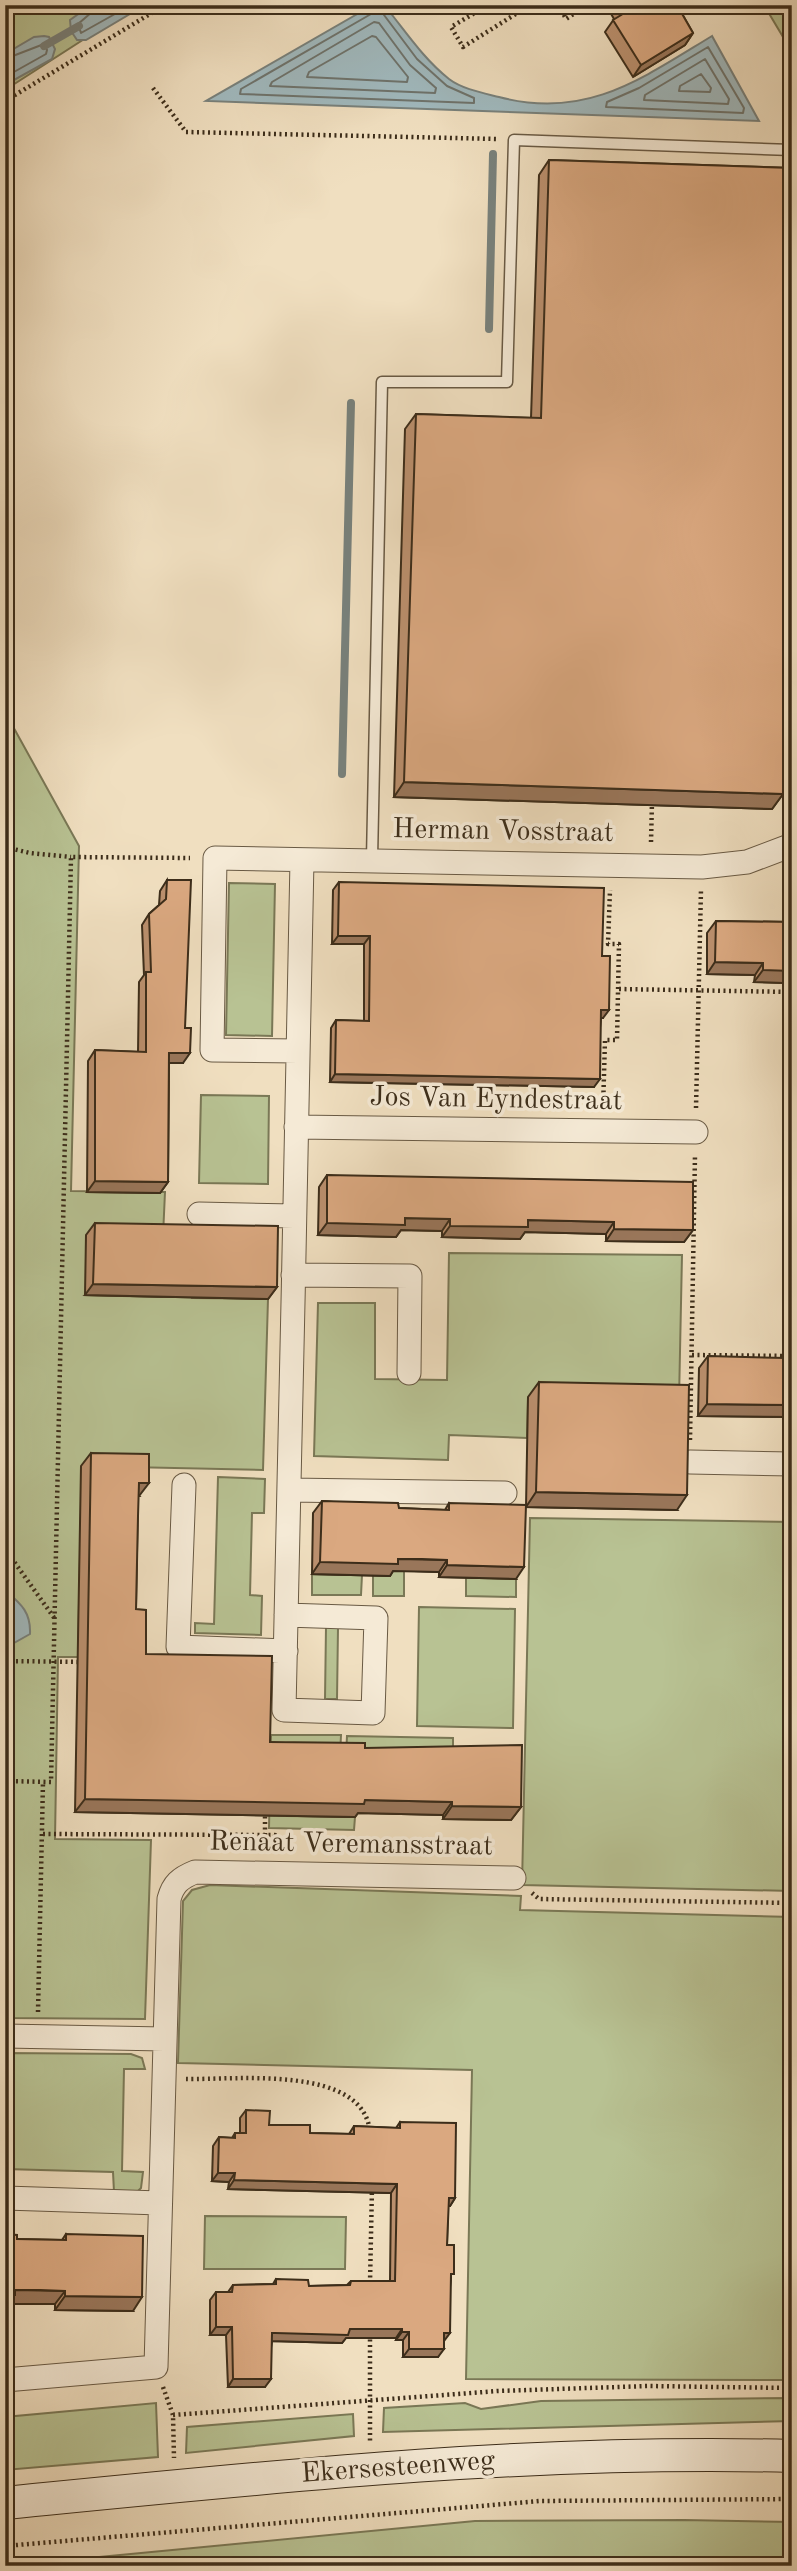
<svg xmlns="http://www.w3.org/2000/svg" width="797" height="2571" viewBox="0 0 797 2571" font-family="'Old Standard TT',serif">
<rect width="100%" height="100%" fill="#f0dfc0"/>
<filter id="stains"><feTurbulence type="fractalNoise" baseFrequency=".00286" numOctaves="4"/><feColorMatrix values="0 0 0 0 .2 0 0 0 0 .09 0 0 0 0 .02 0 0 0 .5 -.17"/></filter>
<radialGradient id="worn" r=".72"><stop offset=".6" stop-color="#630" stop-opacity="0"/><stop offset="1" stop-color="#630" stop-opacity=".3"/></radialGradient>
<path fill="#b8c293" stroke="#7a7856" stroke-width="2" d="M5,5H137L5,90Z
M764,5H783L792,24V52Z
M5,712L79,846L71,1191L165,1192L163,1236L85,1295L161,1297L191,1292L192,1298L268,1299L263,1470L82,1466L78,1651V1657H58L55,1839L151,1840L145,2019L5,2018Z
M229,883L275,884L272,1036L226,1035Z
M201,1095L269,1096L268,1184L199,1183Z
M449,1253L682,1255L679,1400L528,1398L527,1438L449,1435L448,1460L314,1456L318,1303H375V1379L447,1380Z
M218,1477L265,1479L264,1513H252L250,1595L262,1596L261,1635L195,1633V1623L214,1624Z
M530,1518L792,1522V1891L522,1885Z
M390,1570H404V1596H373V1575Z
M312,1574L362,1575L361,1595H312Z
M466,1577L516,1579V1597L466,1596Z
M419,1607L515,1609L513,1728L417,1726Z
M326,1627L338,1628L337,1699H325Z
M271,1735H341L340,1756H288L287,1816L355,1817L354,1830L269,1828Z
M347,1736L453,1738V1757L346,1756Z
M210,1885L521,1896L520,1910L792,1917V2380L466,2379L472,2070L178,2063L183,1901L192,1890Z
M5,2053L131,2054L142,2058L145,2069H124L122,2171L143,2172L141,2188L137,2192H114L113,2172L5,2169Z
M205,2216L346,2217L345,2269H204Z
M792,2398V2421L383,2432L384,2408L465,2403L481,2409L541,2401Z
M156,2403L158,2457L5,2470V2417Z
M353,2414L354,2436L186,2453L187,2427Z
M684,2520L792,2522V2566H5L475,2521Z"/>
<path fill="#a0b9be" stroke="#78817c" stroke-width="2" d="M91,5H145L86,40H77L71,31L70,20Z
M373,5H398L389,11C408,35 425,60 449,79C462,89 483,93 499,97C586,120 641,79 712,36L759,121L206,101Z
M44,36L49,37L55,49L52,59L5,85V54L34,37Z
M5,1590C21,1604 31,1612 30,1634L5,1648Z"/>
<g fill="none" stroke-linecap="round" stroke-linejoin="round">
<path stroke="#6e736c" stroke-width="2" d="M94,5L92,12L78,24L81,33L131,5
M375,5L371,14L241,89L240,94L474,103V98L447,86L417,59L384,15L385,5
M374,22L379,23L410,65L436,88L435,93L270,86L272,82Z
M372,36L376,37L408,77L407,82L307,77L309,72Z
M708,47L744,108L743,113L606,107L607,102L639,88Z
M5,59L44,44L47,50L46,54L5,77
M705,59L729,99L728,104L644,100L645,95Z
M701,74L711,88L710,92L679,91L680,86Z"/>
<path stroke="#78817c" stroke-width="8" d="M44,46L79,26
M489,329L493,154
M342,774L351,403"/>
<g stroke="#695a44" stroke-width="13">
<path id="service" d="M372,859L382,382H507L514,140L792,150"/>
</g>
<g stroke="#695a44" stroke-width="25">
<path id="minor" d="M298,1051L212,1050L215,858L702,867L747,862L792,845
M296,1127L696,1132
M199,1214L294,1216
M293,1275L410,1276L409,1373
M690,1462L792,1464
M184,1485L178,1647L286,1651
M289,1490L505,1493
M286,1615L376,1618L373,1713L284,1710C291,1427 296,1143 302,860
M5,2036L164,2039
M5,2198L160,2203
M5,2380L156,2367L169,1899C173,1884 180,1878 195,1872L514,1878"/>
</g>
<g stroke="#3c2d1a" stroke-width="34">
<path id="secondary" d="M5,2503C267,2477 529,2449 792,2456"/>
</g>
<path stroke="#3c2d1a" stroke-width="4.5" stroke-dasharray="2 3.5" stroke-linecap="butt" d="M488,5L451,27L463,47L530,5
M559,5L566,19L587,5
M153,88L186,132L498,139
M5,101L165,5
M651,842L652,802
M5,847L30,853L71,857
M619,989L792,992
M696,1108L701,889
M603,1109L605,1040H617L619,944H608L610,890
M692,1355L792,1356
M690,1440L695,1155
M5,1549L55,1619
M5,1661L84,1662
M5,1781L51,1782L71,857L190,858
M43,1834L275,1835L274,1851
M265,1835V1813
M532,1893L539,1899L792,1903
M38,2012L43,1782
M186,2079C236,2080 365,2064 370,2133
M370,2283L372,2187
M370,2334V2441
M163,2387L173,2415L174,2458
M173,2415L498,2391L648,2386L792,2388
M5,2546L540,2501L792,2499"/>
<use href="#service" stroke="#f5ead6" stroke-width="10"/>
<use href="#minor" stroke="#f5ead6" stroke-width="23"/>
<use href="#secondary" stroke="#f5ead6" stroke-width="32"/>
</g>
<path fill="#bb906e" stroke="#3c2d1a" stroke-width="2" d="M606,5H677L693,33L685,45L633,77L605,32L614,19Z
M549,160L792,168V632H788L783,794L772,809L394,797L405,429L416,414L531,418L539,175Z
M167,880L183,1063H169L168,1182L160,1193L87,1192L88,1061L95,1050L138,1052L139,982L144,975L142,925L149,914L159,905L160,891Z
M339,882L602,956L603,1018H601L594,1087L330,1082L331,1028L336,1020L364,1021V944H332L333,890Z
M716,921L792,922V975H790L784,983L754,982L755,975L707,974V933Z
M327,1175L693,1230L684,1242L606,1241V1234L525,1232L520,1239L442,1237V1231L401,1230L396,1237L318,1235L319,1187Z
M95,1223L277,1287L268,1299L85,1295L86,1235Z
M708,1356L792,1365V1417L698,1416L699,1368Z
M539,1382L677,1510L526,1507L528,1397Z
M91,1453L139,1496H138L136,1609L146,1654L270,1742L365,1748L521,1807L511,1820L443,1819V1815L358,1813L355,1817L75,1812L81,1466Z
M322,1501L399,1508L445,1510L449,1503L516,1579L439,1577V1572L414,1571H393L390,1576L312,1574L313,1513Z
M246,2110L269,2125L310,2133L349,2134L354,2126L396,2128L400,2122L455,2198L450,2206H448L447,2245L451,2278L444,2341L438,2357H403V2340H396V2338H346L342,2343L272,2341L265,2387H228L226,2335H210V2300L216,2292H228L233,2285L273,2284L276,2279L309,2286L347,2285L351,2281H390L391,2193L228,2189L229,2182L212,2181L213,2146L219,2137L232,2138L235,2133H240V2118Z
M66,2234L133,2311L55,2310V2304H9L5,2309L17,2239L62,2240Z"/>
<path fill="#99765a" stroke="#3c2d1a" stroke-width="2" d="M693,33L685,45L633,77L641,65Z
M789,616H792V632L778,631Z
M404,782L783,794L772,809L394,797Z
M338,936H370L364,944H332Z
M715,962L763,963L755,975L707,974Z
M792,964V975H790L784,983L754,982L763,970Z
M601,1010H609L603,1018H595Z
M169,1053H190L183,1063H162Z
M335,1074L600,1079L594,1087L330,1082Z
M95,1181L168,1182L160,1193L87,1192Z
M405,1218L450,1219L442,1231L401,1230L396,1237L318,1235L327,1223Z
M528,1220L614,1222L606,1234L525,1232L520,1239L442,1237L450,1226Z
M614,1229L693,1230L684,1242L606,1241Z
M93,1284L277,1287L268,1299L85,1295Z
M707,1404L792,1405V1417L698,1416Z
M139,1483H149L139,1496H129Z
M536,1492L687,1495L677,1510L526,1507Z
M398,1559L447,1560L439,1572L393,1571L390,1576L312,1574L320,1562Z
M447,1565L524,1567L516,1579L439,1577Z
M85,1799L365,1800L452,1802L443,1815L358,1813L355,1817L75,1812Z
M452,1806L521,1807L511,1820L443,1819Z
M218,2173H235L229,2182L212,2181Z
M234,2180L397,2184L391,2193L228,2189Z
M449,2198H455L450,2206H443Z
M15,2290L65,2291L55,2304H9L5,2309V2295Z
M65,2296L142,2297L133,2311L55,2310Z
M216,2327H232L226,2335H210Z
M350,2329H402L396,2338H346L342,2343L270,2341L272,2333Z
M402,2332H409L403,2340H396Z
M444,2333H450L444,2341Z
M409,2349H444L438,2357H403Z
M233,2379H271L265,2387H228Z"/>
<path fill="#daa880" stroke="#3c2d1a" stroke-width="2" d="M621,5H677L693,33L641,65L613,20L626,12Z
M549,160L792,168V616H789L783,794L404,782L416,414L541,418Z
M167,880H191L185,1028H191L190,1053H169L168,1182L95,1181V1050L146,1052V972H151L149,914L166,899Z
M339,882L604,888L602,956H610L609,1010H601L600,1079L335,1074L336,1020L369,1021L370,936H338Z
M716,921L792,922V971L763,970V963L715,962Z
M327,1175L693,1182V1230L614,1229V1222L528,1220V1227L450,1226V1219L405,1218V1225L327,1223Z
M95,1223L278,1226L277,1287L93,1284Z
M708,1356L786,1358V1365H792V1405L707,1404Z
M539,1382L689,1385L687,1495L536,1492Z
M91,1453L149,1454V1483H139L138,1516L136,1609L146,1610V1654L272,1656L270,1742L365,1743V1748L522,1745L521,1807L452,1806V1802L365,1800L364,1804L85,1799Z
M322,1501L398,1503L399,1508L423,1509L449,1510V1503L526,1505L524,1567L447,1565V1560L422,1559H398V1564L320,1562Z
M246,2110L270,2111L269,2125H310V2133L354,2134V2126L400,2128V2122L456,2123L455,2198H449L447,2245H454V2274H451L450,2333H444V2349H409V2332H402V2329H350L348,2335L275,2333H272L271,2379H233L232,2327H216V2292H232L233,2285L276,2284V2279L308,2280L309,2286L350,2285L351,2281H395L397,2184L234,2180L235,2173H218L219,2137L235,2138V2133H246Z
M5,2234L17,2235V2239L66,2240V2234L143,2236L142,2297L65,2296V2291L40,2290H15V2295H5Z"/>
<g text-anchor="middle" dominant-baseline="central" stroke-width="7" stroke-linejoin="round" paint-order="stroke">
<g font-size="28" fill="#3c2d1a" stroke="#f5ead6">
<text transform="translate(503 832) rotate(1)">Herman Vosstraat</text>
<text transform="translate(496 1100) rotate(1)">Jos Van Eyndestraat</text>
<text transform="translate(351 1845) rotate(1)">Renaat Veremansstraat</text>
<text transform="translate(398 2468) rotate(-4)">Ekersesteenweg</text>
</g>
</g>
<rect width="797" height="2571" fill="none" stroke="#f0dfc0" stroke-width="28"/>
<rect x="7" y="7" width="783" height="2557" fill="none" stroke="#3c2d1a" stroke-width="3.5"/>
<rect x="14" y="14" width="769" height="2543" fill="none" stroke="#3c2d1a" stroke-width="2"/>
<rect width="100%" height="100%" filter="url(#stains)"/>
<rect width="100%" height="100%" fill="url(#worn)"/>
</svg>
